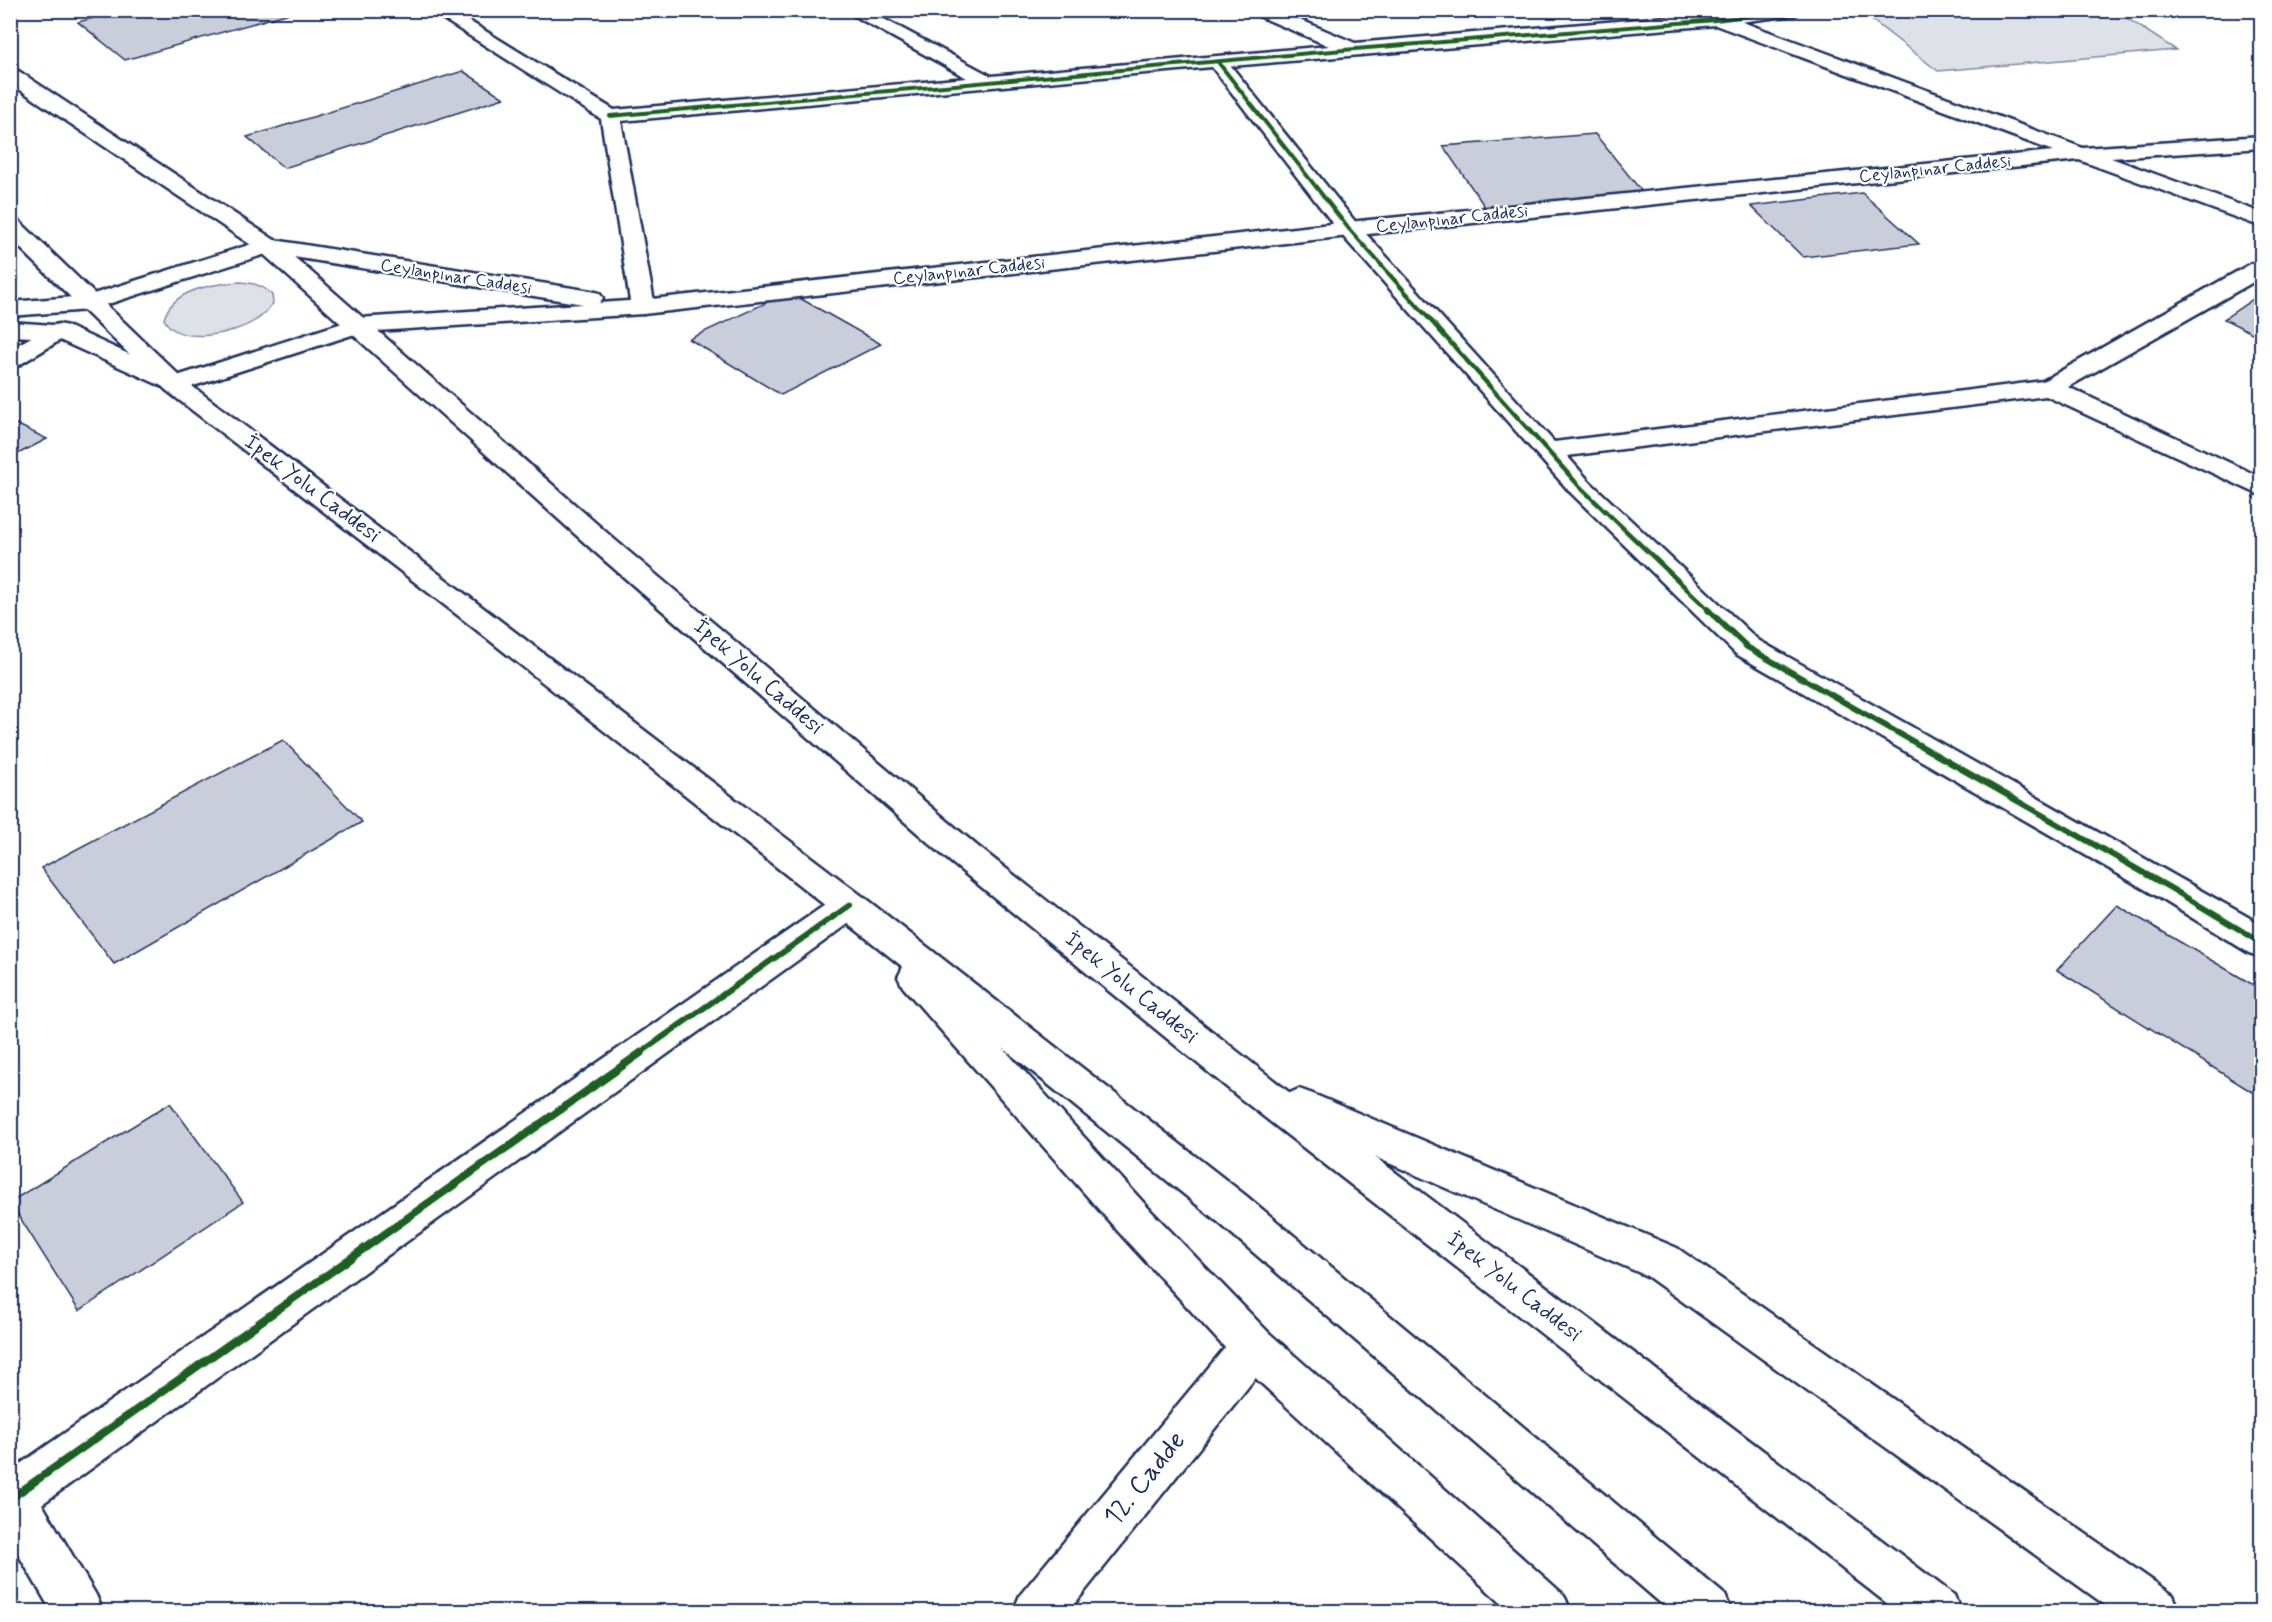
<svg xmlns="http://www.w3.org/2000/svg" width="2272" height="1622" viewBox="0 0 2272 1622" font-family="Mynerve,sans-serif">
<rect width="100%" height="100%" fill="#fff"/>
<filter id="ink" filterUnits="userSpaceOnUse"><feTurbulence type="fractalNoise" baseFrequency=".0167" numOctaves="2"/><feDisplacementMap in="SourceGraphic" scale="12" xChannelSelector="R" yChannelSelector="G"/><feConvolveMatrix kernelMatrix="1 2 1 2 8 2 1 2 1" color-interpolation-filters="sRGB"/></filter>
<g filter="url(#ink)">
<path fill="#dee1e7" stroke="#7c88a2" stroke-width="1.5" d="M1962,11H2116L2176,50L1938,71L1868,17Z
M240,282C253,283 263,285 272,295L273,303C268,310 263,316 256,320C235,334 178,347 164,319C172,289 213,284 240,282Z"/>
<path fill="#caceda" stroke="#1b2f5e" stroke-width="1.5" d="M123,10H300L125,60L78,22Z
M463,71L504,98L284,168L247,137Z
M1595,134L1644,194L1485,207L1443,146Z
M1862,193L1919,244L1803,257L1751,206Z
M789,292L881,344L781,395L689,339Z
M2262,293V338L2224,319Z
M10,421L47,439L10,458Z
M283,740L362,822L114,964L41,868Z
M2117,905L2262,990V1079L2252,1092L2057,970Z
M170,1103L243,1202L79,1311L10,1202Z"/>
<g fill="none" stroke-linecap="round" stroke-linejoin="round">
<g stroke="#1b2f5e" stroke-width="5">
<path id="street" d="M429,10H451L614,110L967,78L844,10H867L991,76L1329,46L1254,14L1251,10H1277L1355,43L1749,10H1804L1795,15L1716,25L1231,66L1357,224L1554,442L2043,381L2254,262L2262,260V277L2068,387L2262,478V496L2046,396L1567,456L1589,481L1758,640L2262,925V957L2249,953L2160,898L1736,654L1571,493L1341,234L1212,67L621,121L655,307L651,312L643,314L635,312L631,307L601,119Z
M59,324L67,326L71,331L67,336L19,365L10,367V349L51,326Z
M850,892L862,896L867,905L862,914L42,1504L96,1595L103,1612H52L10,1540V1471L838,896Z"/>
</g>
<g stroke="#1b2f5e" stroke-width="5">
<path id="secondary" d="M1683,10H1710L2083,148L2262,136V148L2111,158L2262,213V227L2079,160L1349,236L643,314L361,332L175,392L55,338L10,336V322L67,326L177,376L358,318L583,304L269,253L89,310L10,316V302L87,296L268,239L591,291L599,293L603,298L599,303L643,300L1349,222L2053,151L1686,14Z
M1253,1326L1268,1332L1275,1347L1268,1362L1068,1612H1013L1020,1595L1238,1332Z"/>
</g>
<g stroke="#1b2f5e" stroke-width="5">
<path id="highway" d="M10,68L17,70L276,241L615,540L976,845L1290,1093L1299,1089L1313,1094L1677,1248L2173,1595L2180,1612H2115L1647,1276L1375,1157L1954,1595L1961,1612H1898L1240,1098L952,863L595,552L260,251L10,83Z
M10,219L18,220L184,380L862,896L1245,1195L1725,1595L1732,1612H1671L1217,1221L1003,1048L1152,1212L1268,1332L1564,1595L1571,1612H1511L1238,1362L1124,1238L903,987L898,977L903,967L460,617L166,390L10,238Z"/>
</g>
<use href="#street" fill="#fff" fill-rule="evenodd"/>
<use href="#secondary" fill="#fff" fill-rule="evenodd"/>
<use href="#highway" fill="#fff" fill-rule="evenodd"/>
<g stroke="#fff" stroke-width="6">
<path id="cycleway-far3" d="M1218,62L1349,229L1384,268
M610,116L1355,49L1716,20L1795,10"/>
</g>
<g stroke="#fff" stroke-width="8">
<path id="cycleway-far2" d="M1382,266L1580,487L1710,611"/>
</g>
<g stroke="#fff" stroke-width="10">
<path id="cycleway-far1" d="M1708,610L1747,647L2172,889L2262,943
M640,1053L850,905"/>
</g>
<g stroke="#fff" stroke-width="11">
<path id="cycleway" d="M10,1499L642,1052"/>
</g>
<use href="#cycleway-far3" stroke="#1b5e20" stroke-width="4"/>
<use href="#cycleway-far2" stroke="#1b5e20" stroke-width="4.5"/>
<use href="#cycleway-far1" stroke="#1b5e20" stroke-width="6"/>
<use href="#cycleway" stroke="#1b5e20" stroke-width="8"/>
</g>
</g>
<g text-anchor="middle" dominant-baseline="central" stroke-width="4.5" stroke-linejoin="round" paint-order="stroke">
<g font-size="18" fill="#1b2f5e" stroke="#fff">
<text transform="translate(1935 169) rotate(-6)">Ceylanpınar Caddesi</text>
<text transform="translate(1452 219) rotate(-6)">Ceylanpınar Caddesi</text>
<text transform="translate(969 271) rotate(-6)">Ceylanpınar Caddesi</text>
<text transform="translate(456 277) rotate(9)">Ceylanpınar Caddesi</text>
</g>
<g font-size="22" fill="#1b2f5e" stroke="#fff">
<text transform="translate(312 489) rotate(37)">İpek Yolu Caddesi</text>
<text transform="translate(758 677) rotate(41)">İpek Yolu Caddesi</text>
<text transform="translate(1131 988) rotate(39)">İpek Yolu Caddesi</text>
<text transform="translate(1514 1287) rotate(38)">İpek Yolu Caddesi</text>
</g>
<g font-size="27" fill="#1b2f5e" stroke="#fff">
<text transform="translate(1145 1479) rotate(-51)">12. Cadde</text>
</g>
</g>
<rect width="2272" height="1622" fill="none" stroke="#fff" stroke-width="36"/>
<rect x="18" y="18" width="2236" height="1586" fill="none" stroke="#1b2f5e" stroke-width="2" filter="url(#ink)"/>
</svg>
